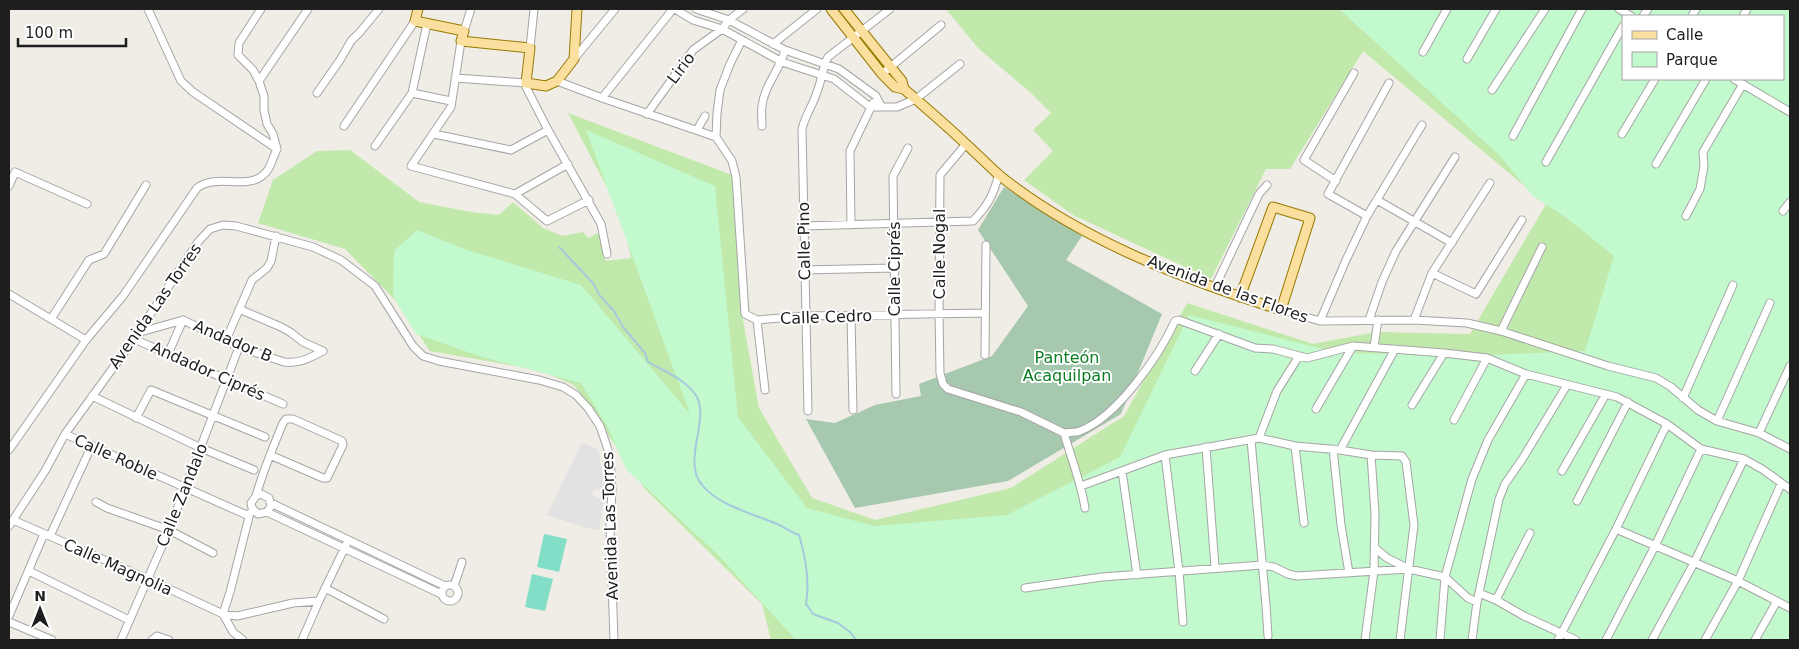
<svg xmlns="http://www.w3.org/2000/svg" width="1799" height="649" viewBox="0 0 1799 649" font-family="'DejaVu Sans',sans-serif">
<rect width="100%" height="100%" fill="#efede5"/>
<path fill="#c1e9ab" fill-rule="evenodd" d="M946,9H1790V640H771L762,604L645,489L574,385L539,370L430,351L396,301L345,249L258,223L273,180L317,151L350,150L419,202L471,212L499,215L513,202L543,228L562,236L583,232L588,238L598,233L606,261L631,258L623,218L568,113L732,175L743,320L759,408L812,498L875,520L1011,488L1124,416L1187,303L1313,344L1376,332L1470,334L1546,204L1363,51L1290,169H1266L1211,279L1073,215L1024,180L1053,151L1033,130L1051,113L1030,92L979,49ZM1623,16H1783V79H1623Z"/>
<path fill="#a6c8af" d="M1004,187L1082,236L1066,260L1162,314L1121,414L1008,481L855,508L806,419L835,423L875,405L921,396L919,384L992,356L1028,306L978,230Z"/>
<path fill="#c2f9cd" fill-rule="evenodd" d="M1339,9H1790V640H796L718,555L626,469L608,428L581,383L482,357L416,334L393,296L394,251L417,230L464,249L581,285L690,414L586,130L715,186L738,417L807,508L874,526L1007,515L1120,457L1189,315L1339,353L1486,355L1585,351L1614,256L1564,216L1533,196L1499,155ZM1623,16H1783V79H1623Z"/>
<path fill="#83dec7" d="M544,534L567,539L559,572L537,567Z
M532,574L553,579L545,611L525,607Z"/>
<path fill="#e2e2e2" d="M582,442L598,450L605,489L594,490L592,495L604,500L599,530L587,528L547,515Z"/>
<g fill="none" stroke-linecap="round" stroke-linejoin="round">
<path stroke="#a5c9dd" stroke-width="2" d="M559,247L593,283L600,296L614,311L623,327L645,353L648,362C664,371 683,378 695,394C712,417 681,460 702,485C718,505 753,514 775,523C784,527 791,532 799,535C806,558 810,580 806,604L813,614L838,623L850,632L856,640"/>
<g stroke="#a5a5a5" stroke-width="9">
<path id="minor" d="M148,9L181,81L193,92L277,149
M261,9L239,43L238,55L253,70L259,81L264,96V110L267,124L273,134L277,149
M675,9L693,20L722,29L782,62L834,79L870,107H897L916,99L960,64
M696,9L729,20L785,50L839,69L876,96L881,106
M1619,9L1631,16
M1643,16L1648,9
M1692,16L1696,9
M1743,16L1747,9
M464,31L471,9
M742,40L730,64L720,90L717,113L716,137L732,161L736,177L745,314L757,320L805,316L985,313
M461,41L451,107L411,166L515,194L568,164
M773,44L817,9
M530,48L534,9
M1423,52L1447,9
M574,59L615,9
M1467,59L1496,9
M882,74L941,25
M455,78L526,83V87L548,130L601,224L607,254
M1734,79L1790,112
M259,81L308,9
M557,81L602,98L716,137
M1492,90L1545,9
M317,93L340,60L351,41L360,32L379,9
M412,93L451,101
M602,98L673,9
M647,114L693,50L722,29L729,20L743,9
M344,126L415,21
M762,126C762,120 761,113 762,106C764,86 780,70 785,50
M697,130L705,116
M434,134L511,150L548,130
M1622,134L1655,79
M1513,136L1582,9
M966,144L940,175L939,313L940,373L943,384L948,389L1021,412L1064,433
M375,146L412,93L427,24
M1546,162L1623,26
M1656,164L1706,79
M1336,181L1304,160L1354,73
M9,186L15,172L87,204
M515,194L547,221L589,200
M1377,200L1452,243
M1783,211L1790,202
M1367,216L1328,194L1389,83
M1686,216L1700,189L1704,166L1703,152L1743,84
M851,225L850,151L873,103
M804,226L973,221C988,205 993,196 999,174
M804,270L894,268
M1432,273L1476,294L1522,220
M1215,287L1259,194L1267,185
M9,294L86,340
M239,309L281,327L290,332L303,342L323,351
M1281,310L1320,321L1414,320L1467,323L1501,331L1608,366L1656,378L1671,387L1698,410L1717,421L1759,433L1790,449
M851,316L853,410
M51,319L89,260L104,254L146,185
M183,320L239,347L284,362C299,364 310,358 323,351
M757,320L765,390
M1369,320L1382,282L1396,251L1455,157
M1414,320L1432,273L1490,183
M1320,321L1346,260L1367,216L1422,125
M1501,331L1542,247
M137,333L183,320
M134,339L283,404
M226,340L252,280L267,268L271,261L276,236
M1374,347L1378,320
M168,354L183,320
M985,355L986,245
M1195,371L1219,334
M896,394L893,176L908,148
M92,396L201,448L254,470
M1683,398L1733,285
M1412,405L1444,353
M1316,409L1353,346
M808,411L802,129C805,116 813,105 817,92C822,80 822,68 828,57L890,9
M136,418L151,390L265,437
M1454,420L1487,358
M1717,421L1770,303
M1064,433C1069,432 1075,433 1080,431C1117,417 1159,356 1175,321L1179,320L1255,348L1273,349L1307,358L1353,346L1444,353L1487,358L1526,374L1617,397L1667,424L1701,449L1744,459L1762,469L1790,489
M1064,433C1071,458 1081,482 1085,508
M1759,433L1790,366
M65,434L249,516
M1259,438L1277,391L1299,356
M1251,440L1266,605L1268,636
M1295,446L1304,523
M1206,447L1215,567
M1333,449L1341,525L1349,573
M9,450L86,340L123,296L197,188C219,171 253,195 269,168C272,162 274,155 277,149
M1340,450L1395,349
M1165,455L1179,571L1183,622
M1122,471L1137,575
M1562,471L1606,394
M1081,486L1165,455L1259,438L1295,446L1340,450L1371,455L1402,456L1406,462L1414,525L1400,640
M256,496C263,471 273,447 283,423L286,419H293L342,441L343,445L327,478H323L270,455
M1577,501L1628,402
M96,502L107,508L169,530L213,553
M271,503L445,586
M267,512L271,506L269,498L261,494L256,496L251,503L252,508L258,514L267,512L441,594
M13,520L148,579L223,614L237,616L293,603L319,601
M9,526L45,471L65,434L134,339L198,242L210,229L223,225L236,226L313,247L341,260L375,286L413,346L423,356L439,361L539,380L563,387L576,395L588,408L600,426L610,456L612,490L610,526L614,640
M1616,529L1738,581L1790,608
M50,536L92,445
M1375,548L1387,558L1409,569
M29,571L129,620
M442 593a8 8 0 1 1 16 0a8 8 0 1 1-16 0Z
M454,586L462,562
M325,588L384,619
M1025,588L1102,577L1262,565L1274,567L1288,574L1297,576L1409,569L1445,577L1468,598L1477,602
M1479,593L1496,600L1524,616L1576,640
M1496,600L1530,533
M9,616L44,534
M9,622L52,640
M121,640L169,530L239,347
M152,640L157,636L169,640
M243,640L233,632L223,614L230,592L250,513
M302,640L319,601L346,545
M1365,640L1374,571L1375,513L1371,455
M1440,640L1445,577L1472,479L1488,440L1526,374
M1472,640L1477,602L1499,499L1505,484L1523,458L1567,385
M1558,640L1616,529L1667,424
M1606,640L1655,546L1701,449
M1652,640L1694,563L1744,459
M1705,640L1738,581L1781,484
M1755,640L1777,601"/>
</g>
<g stroke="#987a01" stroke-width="11">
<path id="major" d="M418,9L415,21L464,31L461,41L530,48L526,83L546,86L557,81L574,59L577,9
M831,9L882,74L895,87L904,89C925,107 946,125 966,144C977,154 988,165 999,175C1080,240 1183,279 1281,310L1310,218L1273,207L1240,297
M844,9L902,81L904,89"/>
</g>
<use href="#minor" stroke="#fff" stroke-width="7"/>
<use href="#major" stroke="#fbdf9e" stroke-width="9"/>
</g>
<g text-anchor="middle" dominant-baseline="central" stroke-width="4" stroke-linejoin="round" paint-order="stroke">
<g font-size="16" fill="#1e1e1e" stroke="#fff">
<text transform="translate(681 68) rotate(-53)">Lirio</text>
<text transform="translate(804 241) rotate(-91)">Calle Pino</text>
<text transform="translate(939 254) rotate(-90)">Calle Nogal</text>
<text transform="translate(894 269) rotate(-90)">Calle Ciprés</text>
<text transform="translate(1228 289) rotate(20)">Avenida de las Flores</text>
<text transform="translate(155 306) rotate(-55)">Avenida Las Torres</text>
<text transform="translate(826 317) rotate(-2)">Calle Cedro</text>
<text transform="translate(233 341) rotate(23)">Andador B</text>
<text transform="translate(208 371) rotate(24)">Andador Ciprés</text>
<text transform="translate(116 457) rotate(24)">Calle Roble</text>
<text transform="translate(182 495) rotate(-68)">Calle Zandalo</text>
<text transform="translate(610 526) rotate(-92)">Avenida Las Torres</text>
<text transform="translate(118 567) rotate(24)">Calle Magnolia</text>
</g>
<g font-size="16" fill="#0c7d24" stroke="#fff">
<text x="1067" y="357">Panteón<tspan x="1067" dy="18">Acaquilpan</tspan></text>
</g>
</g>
<rect width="1799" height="649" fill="none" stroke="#1e1e1e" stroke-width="20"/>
<rect x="1622" y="15" width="162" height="65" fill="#ffffff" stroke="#a5a5a5"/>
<rect x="1632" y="31" width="25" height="8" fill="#fbdf9e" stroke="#a5a5a5"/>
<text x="1666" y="40" font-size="15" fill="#1e1e1e">Calle</text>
<rect x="1632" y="52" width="25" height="15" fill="#c2f9cd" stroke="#a5a5a5"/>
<text x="1666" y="65" font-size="15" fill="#1e1e1e">Parque</text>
<g transform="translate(40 609)" stroke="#ffffff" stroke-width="4" paint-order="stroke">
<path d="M0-4L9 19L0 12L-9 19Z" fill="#1e1e1e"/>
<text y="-8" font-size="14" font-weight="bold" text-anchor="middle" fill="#1e1e1e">N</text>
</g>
<path d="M18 38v8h108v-8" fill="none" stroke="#1e1e1e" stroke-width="2.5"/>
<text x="25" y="38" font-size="15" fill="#1e1e1e" stroke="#ffffff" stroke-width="4" paint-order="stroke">100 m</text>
</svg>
